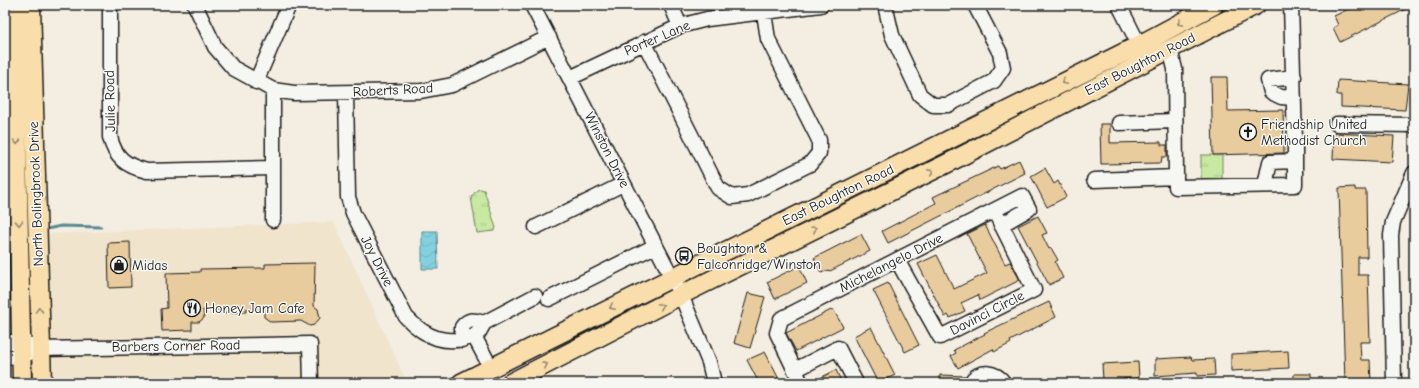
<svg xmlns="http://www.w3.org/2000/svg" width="1419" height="388" viewBox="0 0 1419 388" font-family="'Comic Neue',sans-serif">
<defs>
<pattern id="park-tufts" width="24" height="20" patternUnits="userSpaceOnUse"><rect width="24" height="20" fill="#c7e9a2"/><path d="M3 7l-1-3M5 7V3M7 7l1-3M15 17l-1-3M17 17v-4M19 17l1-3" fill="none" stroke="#aac78b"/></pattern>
<pattern id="water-waves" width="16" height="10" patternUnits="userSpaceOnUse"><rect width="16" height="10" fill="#83d1e0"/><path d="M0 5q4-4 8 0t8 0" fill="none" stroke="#71b3c0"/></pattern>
</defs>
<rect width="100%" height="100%" fill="#f3eee1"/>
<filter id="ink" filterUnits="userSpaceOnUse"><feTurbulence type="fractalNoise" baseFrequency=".025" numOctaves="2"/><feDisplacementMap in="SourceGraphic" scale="8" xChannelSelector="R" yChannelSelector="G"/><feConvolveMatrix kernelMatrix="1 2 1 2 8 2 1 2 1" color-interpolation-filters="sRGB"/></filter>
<g filter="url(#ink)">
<path fill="#f0e4cd" d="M334,222L407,383H52L45,234Z
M5,332H11L12,383H5Z"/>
<path fill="url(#park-tufts)" stroke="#72825f" d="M1201,155H1222V180L1201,181Z
M480,189L484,190L496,228L494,231L477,233L471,197L477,190Z"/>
<path fill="url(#water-waves)" stroke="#5a8992" d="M422,231H437L438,269H422Z"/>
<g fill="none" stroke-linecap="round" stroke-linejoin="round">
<path stroke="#5a8992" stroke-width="3" d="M47,229L61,226L101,227"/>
</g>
<path fill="#e9cc9d" stroke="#1c1c1c" d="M1357,5H1414L1340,42L1333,28L1338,25L1334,16Z
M1211,77H1227L1228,111L1283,110L1284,153L1213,155Z
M1338,80L1408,84L1405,110L1341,107V95H1337Z
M1100,124H1110V143L1161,142V145H1167V157H1162L1161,163L1101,164Z
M1334,133L1394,136L1392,162L1333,159Z
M1019,160L1025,173L888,243L882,231L936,203L933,197L998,166L1000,169Z
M1045,168L1054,184L1058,181L1066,197L1047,207L1031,176Z
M1355,187V190H1366L1367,257H1358V275H1368L1370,342H1360L1361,360H1370L1371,383H1345L1339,188Z
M1038,216L1047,233L1042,235L1049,249L1051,248L1058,260L1055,262L1063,278L1049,285L1018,226Z
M985,225L1005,264L1010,262L1020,280L980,300L978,295L961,303L965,311L950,318L948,315L945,317L918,264L937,255L954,289L987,273L967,234Z
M861,234L870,251L830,271L829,270L821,273L814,258Z
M130,242L131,287L109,288L108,243Z
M315,263L314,306L318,309L320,318L314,325L310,326L301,321L271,322L264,317V309H246V312L220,313V310H203L204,318L199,322H192V330L162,331L161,309L167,308L166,273L200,272V269L265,268V264Z
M799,266L807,283L775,299L767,282Z
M888,283L919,345L905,352L873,290Z
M748,293L765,297L750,348L734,343Z
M1049,302L1056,317L1010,341L1011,343L994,352L993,349L958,368L951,356L956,353L954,350L985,334L984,333Z
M833,309L843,327L796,351L786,333Z
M871,327L895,375L878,383L854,336Z
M1288,351L1289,368L1231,371V354Z
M765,352L781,383H759L747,360Z
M1191,357L1192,360L1214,359L1215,375L1197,376V373L1155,376V359Z
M1138,362L1139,378L1103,380L1102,364Z
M836,370L842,383H810Z
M1294,374H1311V383H1294Z
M940,375L966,376L963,383H940Z"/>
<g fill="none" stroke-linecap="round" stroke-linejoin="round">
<g stroke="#1c1c1c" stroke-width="17">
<path id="minor" d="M110,5V137C115,158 126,166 147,171L273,168
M195,5L215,47L233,68L273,90L294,93L421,91L452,85L549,37
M532,5L681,295L709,362L714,383
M671,5L680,26
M885,5L892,35L920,95L933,105H948L994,81L1003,68L1000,53L975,5
M1119,5L1143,53
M644,42L718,188L732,197L748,195L810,164L819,153V140L768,39L764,13
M1294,77L1268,80L1271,92L1281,97L1294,98
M570,78L680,26L707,19L821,5
M256,82L289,5
M346,93L348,197L353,213L406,317C426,338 446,346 474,336L491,368
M1119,123L1174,121
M1337,124L1414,125
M1176,177V187L1295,185V141L1291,5
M1094,180L1176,177L1175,69L1170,49
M1265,185L1270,162L1295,161
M273,220V90
M536,227L623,184
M897,260L940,337L1034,290L997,216
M549,299L655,246
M474,336L479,332L484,323L535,296
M462,340V327C469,318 474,320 484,323
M5,342H21L30,345
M5,357L22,356L40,349L310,344L311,383
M795,370L838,348L856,383
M801,383L777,333L781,319L1022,196L1029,209L1001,225
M971,383C978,368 996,372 1004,383
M1394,383L1391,235L1393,222L1414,173"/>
</g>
<g stroke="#1c1c1c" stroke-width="21">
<path id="major" d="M14,5L22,383
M31,5L42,383
M461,383L1139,45L1214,5
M510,383L681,295L946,164L1256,5"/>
</g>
<use href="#minor" stroke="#f6f6f2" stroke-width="14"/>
<use href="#major" stroke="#f9deab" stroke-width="18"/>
</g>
<defs><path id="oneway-chevron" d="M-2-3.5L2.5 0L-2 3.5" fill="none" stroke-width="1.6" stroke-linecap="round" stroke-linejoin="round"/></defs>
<g stroke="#96876b">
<use href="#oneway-chevron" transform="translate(1180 23) rotate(152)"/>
<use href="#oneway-chevron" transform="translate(1064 82) rotate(154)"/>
<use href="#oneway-chevron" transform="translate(17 142) rotate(89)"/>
<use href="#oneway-chevron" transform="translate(931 172) rotate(-26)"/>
<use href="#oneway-chevron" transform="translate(19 223) rotate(88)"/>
<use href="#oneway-chevron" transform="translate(814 229) rotate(-27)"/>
<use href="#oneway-chevron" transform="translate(661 306) rotate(-27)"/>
<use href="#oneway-chevron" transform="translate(612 307) rotate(153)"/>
<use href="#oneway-chevron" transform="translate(39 310) rotate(-92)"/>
<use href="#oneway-chevron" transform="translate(545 365) rotate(-27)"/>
</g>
</g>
<defs>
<g id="church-ring" transform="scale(0.9)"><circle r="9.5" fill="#f6f6f2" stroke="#1c1c1c" stroke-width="1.5"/><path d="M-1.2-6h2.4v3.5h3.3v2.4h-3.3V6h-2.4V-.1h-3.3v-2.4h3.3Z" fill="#1c1c1c"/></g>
<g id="bus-ring" transform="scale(0.9)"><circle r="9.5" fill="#f6f6f2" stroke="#1c1c1c" stroke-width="1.5"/><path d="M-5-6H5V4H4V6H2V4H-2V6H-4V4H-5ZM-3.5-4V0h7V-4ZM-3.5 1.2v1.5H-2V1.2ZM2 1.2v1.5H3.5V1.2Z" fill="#1c1c1c"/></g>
<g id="shop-ring" transform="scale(0.9)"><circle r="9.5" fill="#f6f6f2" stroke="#1c1c1c" stroke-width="1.5"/><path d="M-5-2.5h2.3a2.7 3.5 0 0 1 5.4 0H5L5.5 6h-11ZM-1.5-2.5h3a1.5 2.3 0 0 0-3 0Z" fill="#1c1c1c"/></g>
<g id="restaurant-ring" transform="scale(0.9)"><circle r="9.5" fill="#f6f6f2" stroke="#1c1c1c" stroke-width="1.5"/><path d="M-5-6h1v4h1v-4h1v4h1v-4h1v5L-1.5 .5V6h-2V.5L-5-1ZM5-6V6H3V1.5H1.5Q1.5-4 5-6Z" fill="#1c1c1c"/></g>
</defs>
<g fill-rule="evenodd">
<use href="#church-ring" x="1248" y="132"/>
<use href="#bus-ring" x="684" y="256"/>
<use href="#shop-ring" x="119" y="265"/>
<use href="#restaurant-ring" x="192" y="308"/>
</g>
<g text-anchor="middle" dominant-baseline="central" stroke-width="3" stroke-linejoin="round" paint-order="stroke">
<g font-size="14" fill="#1c1c1c" stroke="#f6f6f2">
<text transform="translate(657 38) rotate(-23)">Porter Lane</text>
<text transform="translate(1140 64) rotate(-27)">East Boughton Road</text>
<text transform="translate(393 90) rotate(-3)">Roberts Road</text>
<text transform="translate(110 101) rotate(-91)">Julie Road</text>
<text transform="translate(607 150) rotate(63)">Winston Drive</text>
<text transform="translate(36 194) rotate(-92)">North Bolingbrook Drive</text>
<text transform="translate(838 195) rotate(-26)">East Boughton Road</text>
<text transform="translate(377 261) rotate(63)">Joy Drive</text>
<text transform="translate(891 263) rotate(-27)">Michelangelo Drive</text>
<text transform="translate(987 313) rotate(-27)">Davinci Circle</text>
<text transform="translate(176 346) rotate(-1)">Barbers Corner Road</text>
</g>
<g font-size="14" fill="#1c1c1c" stroke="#f6f6f2" text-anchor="start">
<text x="1261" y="124">Friendship United<tspan x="1261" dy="16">Methodist Church</tspan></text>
<text x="697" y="248">Boughton &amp;<tspan x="697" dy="16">Falconridge/Winston</tspan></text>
<text x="132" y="265">Midas</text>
<text x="205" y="308">Honey Jam Cafe</text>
</g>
</g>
<rect width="1419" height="388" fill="none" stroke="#f6f6f2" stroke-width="20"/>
<rect x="10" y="10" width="1399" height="368" fill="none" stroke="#1c1c1c" stroke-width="1.5" filter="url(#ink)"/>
</svg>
